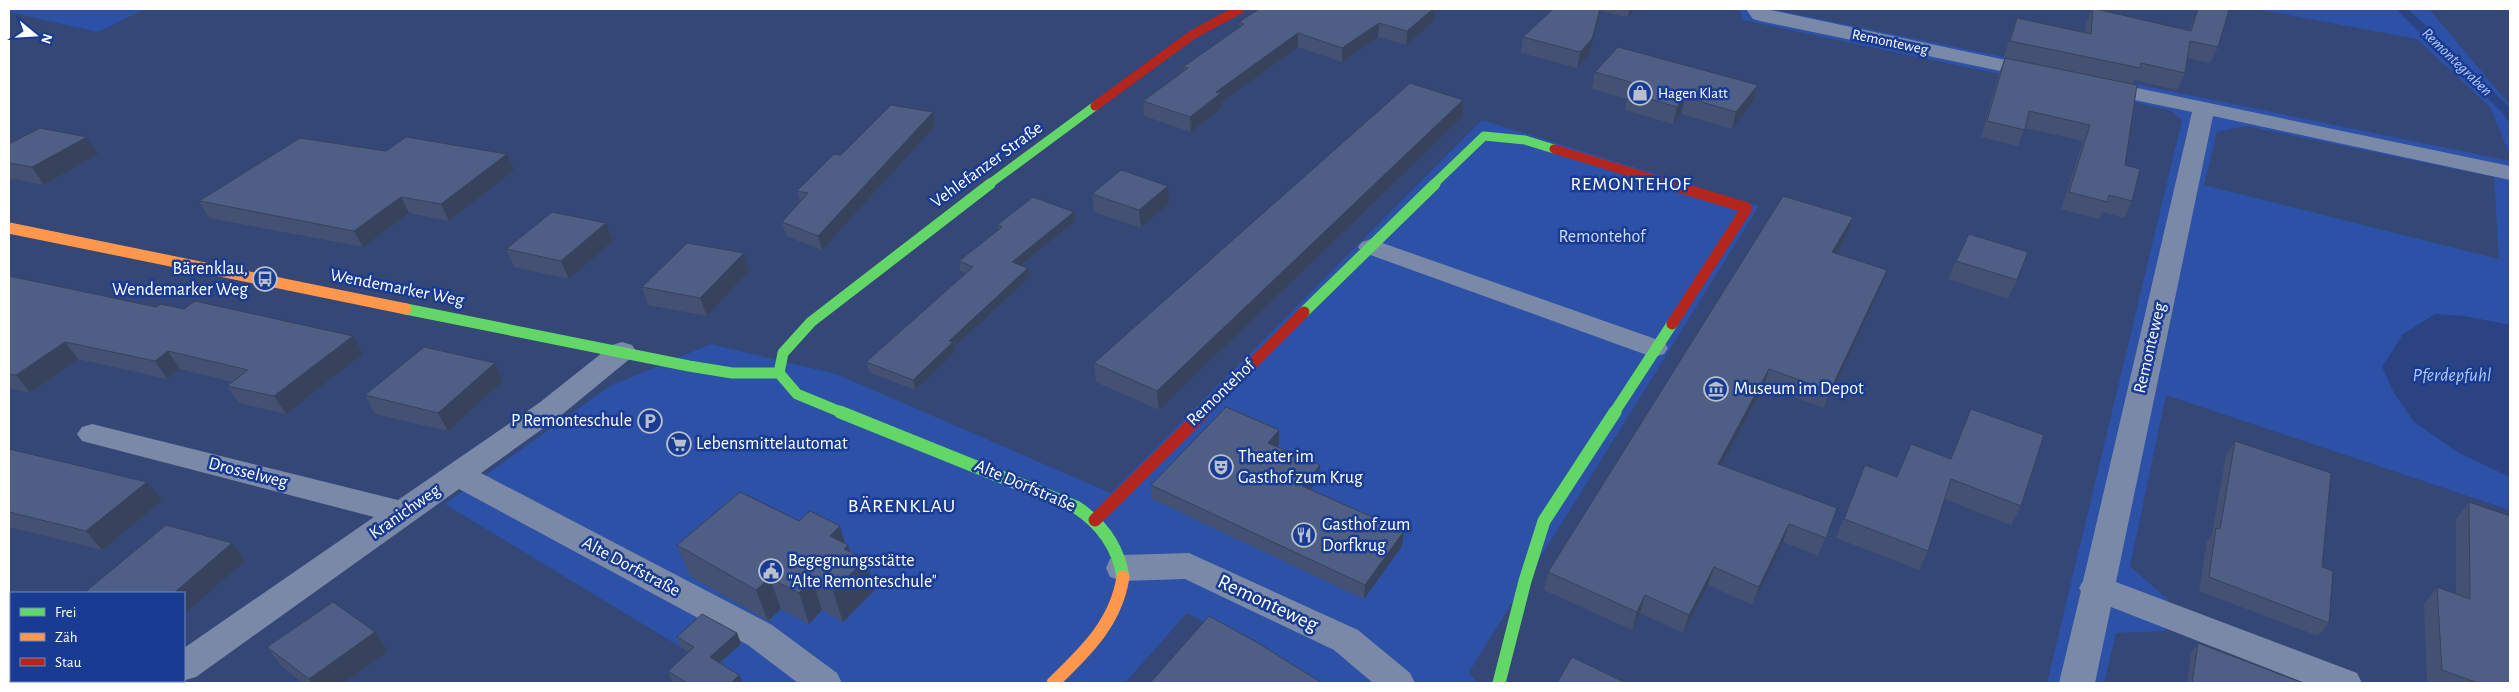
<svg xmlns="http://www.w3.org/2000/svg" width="2519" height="692" viewBox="0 0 2519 692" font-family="'Alegreya Sans',sans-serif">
<rect width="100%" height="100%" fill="#344776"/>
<path fill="#2c51a7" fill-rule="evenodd" d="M9,9H145L98,32L9,12Z
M1739,9H1771L2510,161V325L2462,316L2435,314L2457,452L2510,477V510L2166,395L2130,566L2168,600L2165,631L2116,633L2104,683H2047L2182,120L2170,110L1743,20ZM2246,126L2494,177L2499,259L2204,185L2217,132Z
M2256,9H2429L2510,105V155L2490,107L2417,39Z
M1482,120L1759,206L1469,672L1477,683H1311L1288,667L1187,613L1125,683H740L445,504L610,386L711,344L836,374L1111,493Z"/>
<path fill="#2b4383" d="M2435,314L2462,316L2510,325V477L2457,452L2414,422L2394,393L2382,367L2403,334Z"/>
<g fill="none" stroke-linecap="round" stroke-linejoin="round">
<path stroke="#2b4383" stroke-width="9" d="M2402,9L2506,110L2510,117"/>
<path fill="#7b89a9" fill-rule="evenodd" d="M1746,9H1766L2039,67L2046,69L2049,73L2046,77L2039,79L1760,21L1753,19Z
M2099,80L2510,166V180L2213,116L2116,582L2357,673L2362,683H2305L2111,607L2095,683H2059L2081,591L2079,588L2083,581L2192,112L2091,91L2088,86L2091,81Z
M1371,239L1664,342L1668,348L1664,354L1654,357L1644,354L1362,252L1358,247L1362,242Z
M622,342L632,345L636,351L632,357L559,417L481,473L772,625L837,673L842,683H798L748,645L459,489L196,677L182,681H184V648L374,517L82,441L77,434L82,427L92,424L398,500L539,403L612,345Z
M1189,553L1358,630L1410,673L1415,683H1373L1334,650L1185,579L1122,581L1110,577L1106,568L1110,559L1122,555Z
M143,681H182L181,683H142Z"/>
<path stroke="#63d668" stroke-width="9" d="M988,185L1095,106
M1433,185L1484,136L1525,140L1554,149"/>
<path stroke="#63d668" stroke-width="11" d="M406,309L689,366L732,373H779
M1304,312L1435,184
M779,373L783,353L811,322L990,184
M779,373L797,394L843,413
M1614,413L1672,324"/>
<path stroke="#63d668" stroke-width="13" d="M840,412L1076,507C1102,524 1118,546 1123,577
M1499,683L1525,581L1544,521L1615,412"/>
<path stroke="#ff974d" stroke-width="11" d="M9,228L406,309"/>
<path stroke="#ff974d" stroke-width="13" d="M1053,683C1085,652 1116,623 1123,577"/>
<path stroke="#b3261e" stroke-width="9" d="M1095,106L1192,35L1240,9
M1554,149L1673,185"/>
<path stroke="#b3261e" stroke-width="11" d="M1669,184L1747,208L1672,324
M1203,413L1304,312"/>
<path stroke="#b3261e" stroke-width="13" d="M1095,520L1204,412"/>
</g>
<path fill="#445172" d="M1553,9H1636L1628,17L1600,11L1589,55L1577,68L1521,53L1523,37Z
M2092,9L2189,30L2193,20L2198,9H2223L2218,47L2210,63L2187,58L2185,73L2177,90L2134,80L2133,84L2125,165L2132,201L2124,218L2102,212L2099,219L2061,209L2083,141L2025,128L2018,146L1981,137L1999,73L2005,58L2030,63L2004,57L2011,34L2017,18L2085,32L2086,24Z
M1434,21L1406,45L1378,37L1342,62L1298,47L1221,103L1222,108L1191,132L1144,116L1143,101L1184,72L1183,67L1239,28V22Z
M1595,72L1758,85L1753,102L1732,129L1681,114L1673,124L1625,110L1627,99L1592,89Z
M1463,100L1462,117L1159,410L1096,382L1094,363Z
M933,112L935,126L822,250L786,236L782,222L800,202L797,191L841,155Z
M9,144L98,154L44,185L9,178Z
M386,151L514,170L449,221L409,213L363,247L209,218L199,201Z
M1092,194L1169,203L1141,228L1094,212Z
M1074,212L1075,221L1021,266L1028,268L1029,278L954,347L955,352L915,390L869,372L866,362L966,273L960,271L959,261L998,230L997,225Z
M1853,217L1847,234L1836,253L1881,287L1824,408L1764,386L1721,465L1837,508L1818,556L1783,542L1752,605L1708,585L1683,633L1640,613L1632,630L1544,590L1548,572Z
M606,223L613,241L569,279L514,267L506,249Z
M1956,261L2017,280L2008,299L1948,279Z
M749,271L707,316L648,305L642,287Z
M9,276L156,307L184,309L353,336L363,354L286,414L239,403L227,386L233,382L180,369L167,379L78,359L30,393L9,388Z
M503,381L448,431L375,414L365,395Z
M1971,409L2021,506L2011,525L1944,499L1928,551L1919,570L1836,538L1865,465L1897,477L1911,444L1950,459Z
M2235,441L2322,567L2329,623L2318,636L2199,591L2207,542L2212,534L2226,455Z
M1279,444L1276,447L1319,480L1310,490L1404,531L1402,546L1364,599L1152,499L1151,485Z
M9,449L162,501L102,550L9,527Z
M2469,502L2510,683H2427L2424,604L2437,587L2456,594V519Z
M799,521L845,543L875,590L843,622L822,610L809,624L781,609L768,621L690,576L677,545Z
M737,633L741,644L720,663L739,675L743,683H676L672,681L668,671L689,652L681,647L677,637Z
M2198,643L2303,683H2187L2191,653Z
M267,647L388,651L344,683H303L281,666Z"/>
<path fill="#37425c" d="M1433,9H1435L1434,21L1406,45L1407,31Z
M1600,9H1601L1589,55L1577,68L1580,52Z
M1629,9H1636L1628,17Z
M1379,23L1378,37L1342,62V48Z
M1298,33V47L1221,103L1222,108L1191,132L1190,117L1216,92Z
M1758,85L1753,102L1732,129L1736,112Z
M1685,97L1681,114L1673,124L1677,107Z
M1463,100L1462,117L1159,410L1157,391Z
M933,112L935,126L822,250L818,236Z
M87,137L98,154L44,185L32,167Z
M507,154L514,170L449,221L441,204Z
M1168,186L1169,203L1141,228L1139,210Z
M401,197L409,213L363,247L354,231Z
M1074,212L1075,221L1013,272L1012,262Z
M1853,217L1847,234L1827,270L1832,252Z
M606,223L613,241L569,279L561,261Z
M744,253L749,271L707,316L700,298Z
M1028,268L1029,278L954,347L955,352L915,390L913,380L949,341Z
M1887,270L1881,287L1824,408L1830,391Z
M353,336L363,354L286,414L274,396Z
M65,342L78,359L30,393L16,375Z
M168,351L180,369L167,379L155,361Z
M495,363L503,381L448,431L438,413Z
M1769,369L1764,386L1712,482L1718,464Z
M1279,430V444L1267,457L1268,443Z
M1320,465L1319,480L1301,500L1302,486Z
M147,482L162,501L102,550L86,531Z
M1789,524L1783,542L1752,605L1759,587Z
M840,526L846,547L848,545L855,570L866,559L875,590L843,622L833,591L830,536Z
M1404,531L1402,546L1364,599L1365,585Z
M232,543L245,561L184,614V593H174Z
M1714,567L1708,585L1683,633L1689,615Z
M770,578L781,609L768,621L756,590Z
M812,579L822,610L809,624L799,593Z
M1645,595L1640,613L1632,630L1637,612Z
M375,632L388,651L344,683H312L309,679Z
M737,633L741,644L715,667L710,657Z
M739,675L743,683H731Z
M11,678V681H14L16,683H9V679Z"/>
<path fill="#4f5e84" stroke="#37425c" d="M1259,9H1433L1407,31L1379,23L1342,48L1298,33L1216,92L1221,93L1190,117L1143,101L1188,68L1183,67L1244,24L1239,22Z
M1553,9H1600L1592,39L1580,52L1523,37Z
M2093,9H2096L2191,31L2198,9H2223L2229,10L2218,47L2190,41L2185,73L2141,63L2140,68L2010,41L2017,18L2091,34Z
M1618,47L1758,85L1736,112L1685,97L1677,107L1629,93L1637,84L1595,72Z
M2005,58L2137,85L2125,165L2140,169L2132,201L2109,195L2107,202L2069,192L2090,125L2029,111L2025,130L1987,121Z
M1410,83L1463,100L1157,391L1094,363Z
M891,105L933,112L818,236L782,222L808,193L797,191L834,154L841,155Z
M40,128L87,137L32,167L9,163V144Z
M406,137L507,154L441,204L401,197L354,231L199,201L300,138L386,151Z
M1121,170L1168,186L1139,210L1092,194Z
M1783,196L1853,217L1832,252L1887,270L1830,391L1769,369L1718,464L1837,508L1826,538L1789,524L1759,587L1714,567L1689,615L1645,595L1637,612L1548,572Z
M1033,197L1074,212L1012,262L1028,268L949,341L953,342L913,380L866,362L973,267L959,261L1002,227L997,225Z
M552,212L606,223L561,261L506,249Z
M1969,234L2028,252L2017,280L1956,261Z
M687,243L744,253L700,298L642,287Z
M9,276L156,307L161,304L184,309L195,301L353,336L274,396L227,386L248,370L168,351L155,361L65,342L16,375L9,374Z
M424,347L495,363L438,413L365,395Z
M1226,407L1279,430L1268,443L1320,465L1302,486L1404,531L1365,585L1151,485Z
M1971,409L2044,435L2021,506L1951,479L1928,551L1844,519L1865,465L1897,477L1911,444L1951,459Z
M2235,441L2331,473L2322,567L2333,571L2329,623L2209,577L2216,528L2220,529Z
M9,449L147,482L86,531L9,512Z
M740,492L799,521L810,511L840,526L830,536L848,545L844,549L866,559L833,591L812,579L799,593L770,578L756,590L677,545Z
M2469,502L2510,516V683H2478L2442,670L2437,587L2470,599Z
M166,525L232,543L174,593H84Z
M333,602L375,632L309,679L267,647Z
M702,614L737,633L710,657L739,675L731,683H687L668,671L694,647L677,637Z
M1209,616L1258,643L1322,683H1150Z
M2198,643L2303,683H2192Z
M1572,657L1626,683H1557Z"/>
<defs>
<g id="shop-ring" transform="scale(1.25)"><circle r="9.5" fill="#193b91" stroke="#b8bfcf" stroke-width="1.5"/><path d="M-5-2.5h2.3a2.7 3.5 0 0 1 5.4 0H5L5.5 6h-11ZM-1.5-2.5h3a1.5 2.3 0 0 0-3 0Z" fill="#b8bfcf"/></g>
<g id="bus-ring" transform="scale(1.25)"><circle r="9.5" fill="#193b91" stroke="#b8bfcf" stroke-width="1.5"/><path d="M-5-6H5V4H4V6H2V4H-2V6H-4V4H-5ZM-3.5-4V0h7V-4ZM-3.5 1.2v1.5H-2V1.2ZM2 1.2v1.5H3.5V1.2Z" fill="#b8bfcf"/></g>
<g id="museum-ring" transform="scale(1.25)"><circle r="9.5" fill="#193b91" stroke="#b8bfcf" stroke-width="1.5"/><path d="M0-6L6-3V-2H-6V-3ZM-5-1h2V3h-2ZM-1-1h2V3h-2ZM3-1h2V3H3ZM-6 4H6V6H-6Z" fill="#b8bfcf"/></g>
<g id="parking-ring" transform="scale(1.25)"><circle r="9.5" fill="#193b91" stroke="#b8bfcf" stroke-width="1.5"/><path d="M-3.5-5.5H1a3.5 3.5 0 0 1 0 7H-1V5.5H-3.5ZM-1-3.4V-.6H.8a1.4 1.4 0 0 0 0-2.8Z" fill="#b8bfcf"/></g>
<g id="supermarket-ring" transform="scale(1.25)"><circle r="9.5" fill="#193b91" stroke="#b8bfcf" stroke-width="1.5"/><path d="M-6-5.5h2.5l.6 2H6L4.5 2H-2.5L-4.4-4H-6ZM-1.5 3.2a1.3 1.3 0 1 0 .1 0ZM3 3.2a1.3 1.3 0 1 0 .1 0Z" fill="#b8bfcf"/></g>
<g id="theatre-ring" transform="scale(1.25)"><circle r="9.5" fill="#193b91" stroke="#b8bfcf" stroke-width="1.5"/><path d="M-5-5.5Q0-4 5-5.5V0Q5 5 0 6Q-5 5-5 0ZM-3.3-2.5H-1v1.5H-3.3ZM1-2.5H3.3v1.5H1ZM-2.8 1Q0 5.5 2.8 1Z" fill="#b8bfcf"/></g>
<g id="restaurant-ring" transform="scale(1.25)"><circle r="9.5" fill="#193b91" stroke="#b8bfcf" stroke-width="1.5"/><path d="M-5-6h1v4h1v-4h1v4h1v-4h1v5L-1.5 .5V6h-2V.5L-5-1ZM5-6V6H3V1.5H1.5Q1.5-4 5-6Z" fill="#b8bfcf"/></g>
<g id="civic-ring" transform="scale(1.25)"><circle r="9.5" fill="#193b91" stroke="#b8bfcf" stroke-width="1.5"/><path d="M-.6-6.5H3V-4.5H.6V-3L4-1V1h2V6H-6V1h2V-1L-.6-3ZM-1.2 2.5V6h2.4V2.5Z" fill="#b8bfcf"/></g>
</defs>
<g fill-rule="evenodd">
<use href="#shop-ring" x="1640" y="93"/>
<use href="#bus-ring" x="265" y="279"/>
<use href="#museum-ring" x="1716" y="389"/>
<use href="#parking-ring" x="650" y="421"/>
<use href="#supermarket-ring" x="679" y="444"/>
<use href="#theatre-ring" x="1221" y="467"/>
<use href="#restaurant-ring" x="1304" y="535"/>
<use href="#civic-ring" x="771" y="571"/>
</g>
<g text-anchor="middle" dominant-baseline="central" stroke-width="5" stroke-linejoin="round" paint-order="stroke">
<g font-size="15" fill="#fff" stroke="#193b91">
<text transform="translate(1890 42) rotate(12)">Remonteweg</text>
</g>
<g font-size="15" fill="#fff" stroke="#193b91" text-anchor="start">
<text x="1658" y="93">Hagen Klatt</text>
</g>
<g font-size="16" font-style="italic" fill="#b3c8f6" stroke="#193b91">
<text transform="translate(2457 62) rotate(44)">Remontegraben</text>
</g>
<g font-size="18" fill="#fff" stroke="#193b91">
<text transform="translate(987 165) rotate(-36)">Vehlefanzer Straße</text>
<text transform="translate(397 288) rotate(11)">Wendemarker Weg</text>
<text transform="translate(2150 348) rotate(-77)">Remonteweg</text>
<text transform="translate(1221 393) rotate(-44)">Remontehof</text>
<text transform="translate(248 473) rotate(14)">Drosselweg</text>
<text transform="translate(1025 486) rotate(23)">Alte Dorfstraße</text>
<text transform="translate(405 512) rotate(-35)">Kranichweg</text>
<text transform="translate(631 567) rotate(28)">Alte Dorfstraße</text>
</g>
<g font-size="18" fill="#cedbfb" stroke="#193b91">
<text x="1602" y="237">Remontehof</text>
</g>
<g font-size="18" fill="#fff" stroke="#193b91" text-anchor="start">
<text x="248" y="269" text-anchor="end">Bärenklau,<tspan x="248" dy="21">Wendemarker Weg</tspan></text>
<text x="1734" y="389">Museum im Depot</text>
<text x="632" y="421" text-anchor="end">P Remonteschule</text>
<text x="696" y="444">Lebensmittelautomat</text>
<text x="1238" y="457">Theater im<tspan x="1238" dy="21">Gasthof zum Krug</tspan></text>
<text x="1322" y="525">Gasthof zum<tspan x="1322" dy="21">Dorfkrug</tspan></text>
<text x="788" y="561">Begegnungsstätte<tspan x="788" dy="21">"Alte Remonteschule"</tspan></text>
</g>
<g font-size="19" letter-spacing="1" fill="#fff" stroke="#193b91">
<text x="1631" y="184">REMONTEHOF</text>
</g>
<g font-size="19" font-style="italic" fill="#b3c8f6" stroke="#193b91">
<text x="2452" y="375">Pferdepfuhl</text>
</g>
<g font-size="20" letter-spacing="1" fill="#fff" stroke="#193b91">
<text x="902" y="506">BÄRENKLAU</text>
</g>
<g font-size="21" fill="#fff" stroke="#193b91">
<text transform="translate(1268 603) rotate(25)">Remonteweg</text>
</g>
</g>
<rect width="2519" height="692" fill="none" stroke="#ffffff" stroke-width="20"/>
<rect x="10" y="592" width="175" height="90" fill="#193b91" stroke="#7589bd"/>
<rect x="20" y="608" width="25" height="8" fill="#63d668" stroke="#7589bd"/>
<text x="55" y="617" font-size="15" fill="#ffffff">Frei</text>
<rect x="20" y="633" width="25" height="8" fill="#ff974d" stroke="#7589bd"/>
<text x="55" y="642" font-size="15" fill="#ffffff">Zäh</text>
<rect x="20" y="658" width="25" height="8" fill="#b3261e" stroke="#7589bd"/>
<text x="55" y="667" font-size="15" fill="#ffffff">Stau</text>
<g transform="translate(35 35) rotate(108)" stroke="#193b91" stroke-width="4" paint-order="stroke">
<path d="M0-4L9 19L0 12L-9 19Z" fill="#ffffff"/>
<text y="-8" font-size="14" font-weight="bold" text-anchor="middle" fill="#ffffff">N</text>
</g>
</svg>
